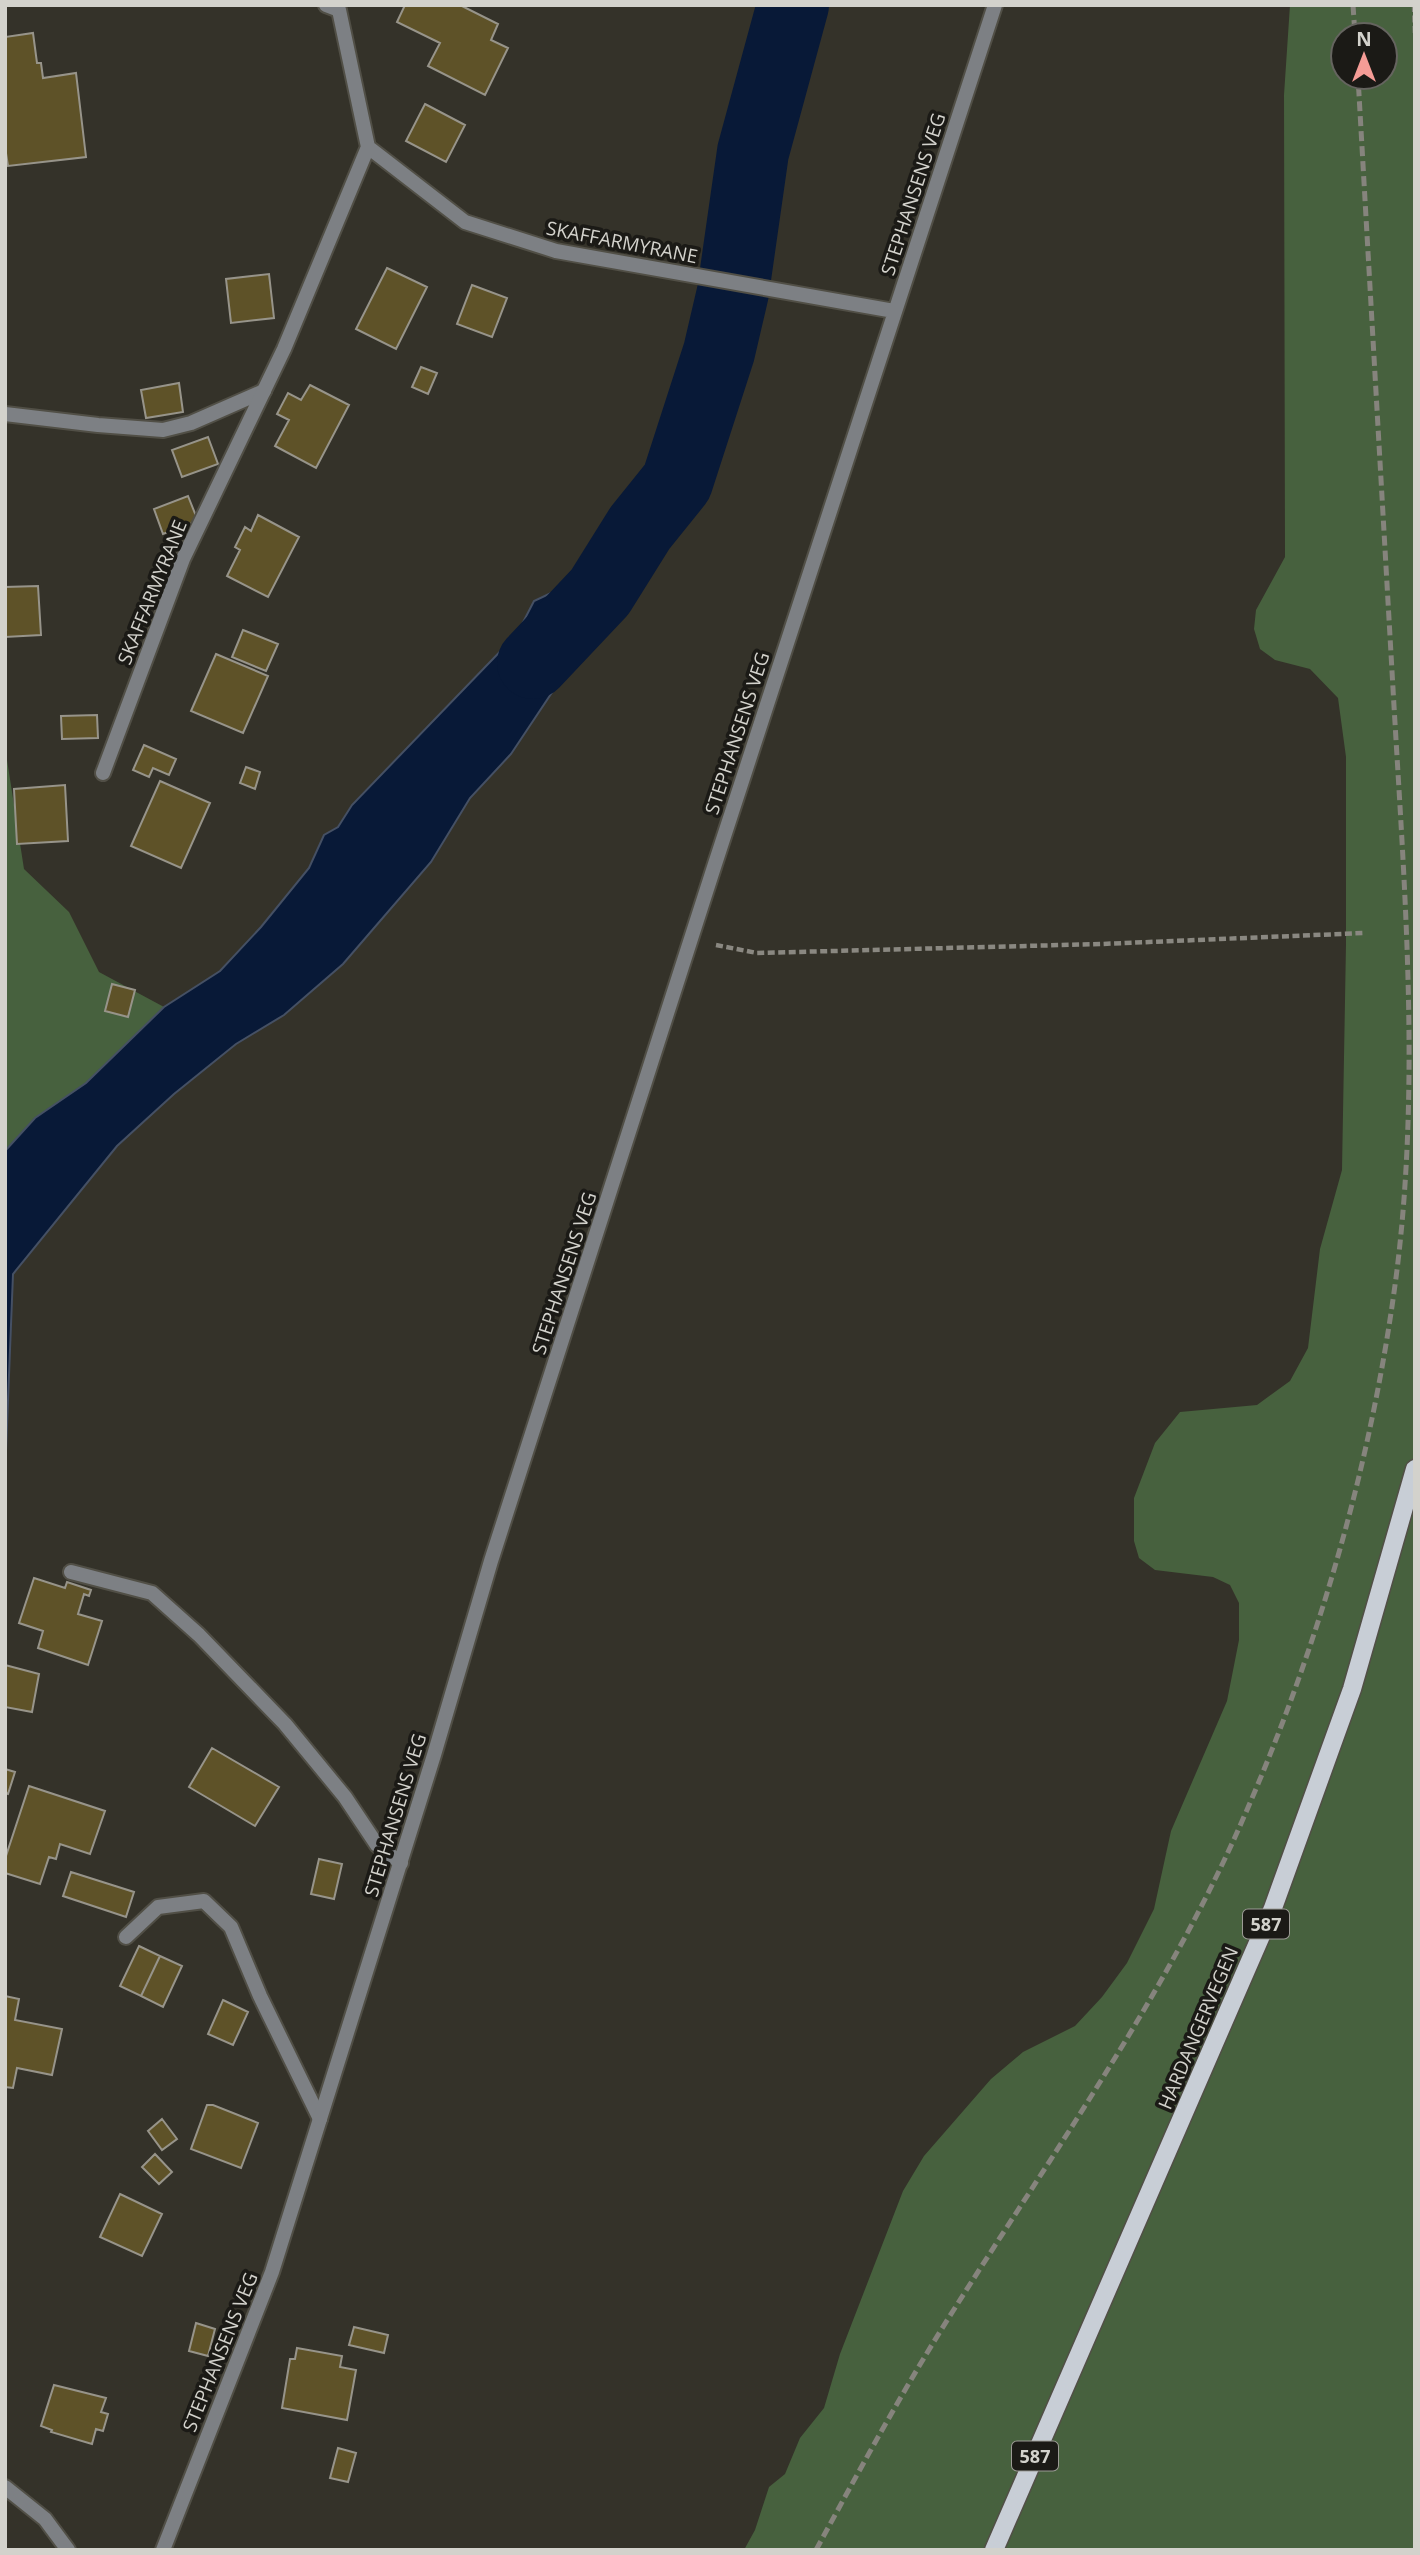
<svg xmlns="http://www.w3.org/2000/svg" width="1420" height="2555" viewBox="0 0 1420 2555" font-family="'Open Sans',sans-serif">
<rect width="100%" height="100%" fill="#343229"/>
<path fill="#47613e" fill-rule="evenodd" d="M1290,5H1415V2550H744L755,2530L769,2487L785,2474L800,2438L824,2408L840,2354L903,2191L924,2156L991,2079L1023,2052L1075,2026L1102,1997L1127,1963L1154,1909L1171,1831L1227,1701L1239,1640V1603L1230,1585L1213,1577L1155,1570L1139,1558L1134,1541V1498L1155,1443L1180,1412L1257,1405L1290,1381L1308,1348L1320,1249L1342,1170L1346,944V757L1338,698L1310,669L1275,660L1260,649L1254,629L1256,610L1285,557L1284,95ZM1343,35H1385V77H1343Z
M5,747L24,869L69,912L99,972L164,1007L86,1083L35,1118L5,1151Z"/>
<path fill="#081937" stroke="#455064" stroke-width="2" d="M589,589L600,592L608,599L599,635L573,661L511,754L470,798L431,862L343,964L284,1015L236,1044L174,1094L117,1146L13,1274L5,1476V1151L35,1118L86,1083L164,1007L220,971L261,927L309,868L324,835L338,827L352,805L517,634L534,601L551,593Z"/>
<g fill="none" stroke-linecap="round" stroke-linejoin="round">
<path stroke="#081937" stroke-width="72" d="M533,663L600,592L640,528L677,482L719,352L733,292L753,152L793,5"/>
</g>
<path fill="#5e5228" stroke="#97948a" stroke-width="2" d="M405,5H460L498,24L491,40L508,48L485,95L428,66L440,43L397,22Z
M33,33L37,63H41L43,78L76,73L86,157L8,166L5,147V37Z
M425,104L465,125L446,162L406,141Z
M387,268L427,287L396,349L356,329Z
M269,274L274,318L231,323L226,279Z
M472,285L507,298L492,337L457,324Z
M421,367L437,373L428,394L412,387Z
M179,383L183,412L146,418L141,390Z
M310,385L349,405L316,468L275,446L289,420L277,414L288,393L301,400Z
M208,437L218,464L182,477L172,450Z
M188,496L198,521L163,534L154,509Z
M258,515L299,537L268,597L227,576L240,550L235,547L245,527L251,531Z
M38,586L41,635L5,637V587Z
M243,630L278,644L266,671L232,657Z
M216,654L268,676L243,733L191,711Z
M97,715L98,738L62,739L61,716Z
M144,745L176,759L169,775L153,768L149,777L133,770Z
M246,767L260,772L255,789L240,783Z
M160,781L210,803L181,868L131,846Z
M65,785L68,841L17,844L14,789Z
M112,984L135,990L128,1017L105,1011Z
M34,1578L65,1588L67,1582L91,1590L89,1596L84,1594L78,1614L102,1621L88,1665L38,1648L43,1631L19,1623Z
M5,1665L39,1674L32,1712L5,1707Z
M212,1748L279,1787L255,1826L189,1787Z
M5,1769L15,1772L8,1794L5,1793Z
M29,1786L105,1811L90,1854L60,1844L56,1859L49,1857L40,1884L5,1873V1859Z
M319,1859L342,1864L334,1899L311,1894Z
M71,1872L134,1892L126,1917L63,1896Z
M139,1946L160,1956L141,1996L120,1986Z
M160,1956L182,1966L163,2007L141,1996Z
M5,1996L19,1999L15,2020L62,2029L52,2075L17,2068L13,2088L5,2087Z
M223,2000L248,2012L233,2045L208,2034Z
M207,2105H213L258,2123L241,2168L191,2149Z
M162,2119L177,2139L162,2150L148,2131Z
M155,2154L172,2172L159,2184L142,2167Z
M120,2194L162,2214L142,2256L100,2237Z
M196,2323L215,2329L208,2356L189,2351Z
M354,2327L388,2335L384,2353L349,2345Z
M297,2348L342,2356L340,2367L356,2370L347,2420L282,2408L290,2359H295Z
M54,2385L106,2398L101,2412L108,2414L103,2431L96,2429L92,2444L51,2432L52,2430L41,2426Z
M338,2448L356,2453L348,2482L330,2478Z"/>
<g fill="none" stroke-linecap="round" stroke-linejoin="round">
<g stroke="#514f46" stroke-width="18">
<path id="lane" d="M5,414L98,425L163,430L191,423L264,391
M71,1572L152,1593L199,1635L285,1724L345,1797L377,1845L401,1863
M126,1937L158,1907L204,1901L231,1927L260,1996L320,2119"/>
</g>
<g stroke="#514f46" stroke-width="18">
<path id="street" d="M326,5L339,10L368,147L465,222L556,251L894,311
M103,773L183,559L284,349L368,147
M5,2487L45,2519L68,2550
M163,2550L272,2272L434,1755L491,1561L715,864L995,5"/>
</g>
<g stroke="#514f46" stroke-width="21">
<path id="primary" d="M994,2550L1273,1908L1352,1689L1415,1469"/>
</g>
<path stroke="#8a8881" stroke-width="4.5" stroke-dasharray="7 3.5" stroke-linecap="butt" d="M1414,5L1415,35
M716,945L757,953L1101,944L1364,933"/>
<use href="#lane" stroke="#7d8084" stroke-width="14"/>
<use href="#street" stroke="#7d8084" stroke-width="14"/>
<use href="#primary" stroke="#c8ced6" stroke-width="18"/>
<path stroke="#86847d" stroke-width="5" stroke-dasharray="10 5" stroke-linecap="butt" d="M1353,5L1355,35
M816,2550C860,2469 904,2388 953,2311C1051,2156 1159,2004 1235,1837C1316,1657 1372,1466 1397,1270C1420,1083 1405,894 1394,706C1382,497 1370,287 1358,77"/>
</g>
<g text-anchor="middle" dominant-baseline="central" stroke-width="7" stroke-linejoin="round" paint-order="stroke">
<g fill="#1b1a16" stroke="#9c9b95" stroke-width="2">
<rect x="1243" y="1909.5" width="46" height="29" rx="5"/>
<rect x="1012" y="2441.5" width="46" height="29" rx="5"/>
</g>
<g font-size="18" font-weight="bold" fill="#d3d2cc">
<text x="1266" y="1924">587</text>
<text x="1035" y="2456">587</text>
</g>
<g font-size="19" fill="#d3d2cc" stroke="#1b1a16">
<text transform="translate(913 194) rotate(-72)">STEPHANSENS VEG</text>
<text transform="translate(622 242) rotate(11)">SKAFFARMYRANE</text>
<text transform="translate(152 592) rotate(-68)">SKAFFARMYRANE</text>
<text transform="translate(737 733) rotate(-72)">STEPHANSENS VEG</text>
<text transform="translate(564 1273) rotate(-72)">STEPHANSENS VEG</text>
<text transform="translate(395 1815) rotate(-73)">STEPHANSENS VEG</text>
<text transform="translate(1198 2028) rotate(-67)">HARDANGERVEGEN</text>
<text transform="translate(220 2352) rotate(-68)">STEPHANSENS VEG</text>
</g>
</g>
<rect width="1420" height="2555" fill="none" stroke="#d3d2cc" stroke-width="14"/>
<g transform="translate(1364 56)"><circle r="33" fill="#1b1a16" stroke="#65645f" stroke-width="2"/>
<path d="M0-5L12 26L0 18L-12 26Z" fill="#f59c96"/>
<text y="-10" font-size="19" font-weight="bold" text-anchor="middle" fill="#d3d2cc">N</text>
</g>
</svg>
